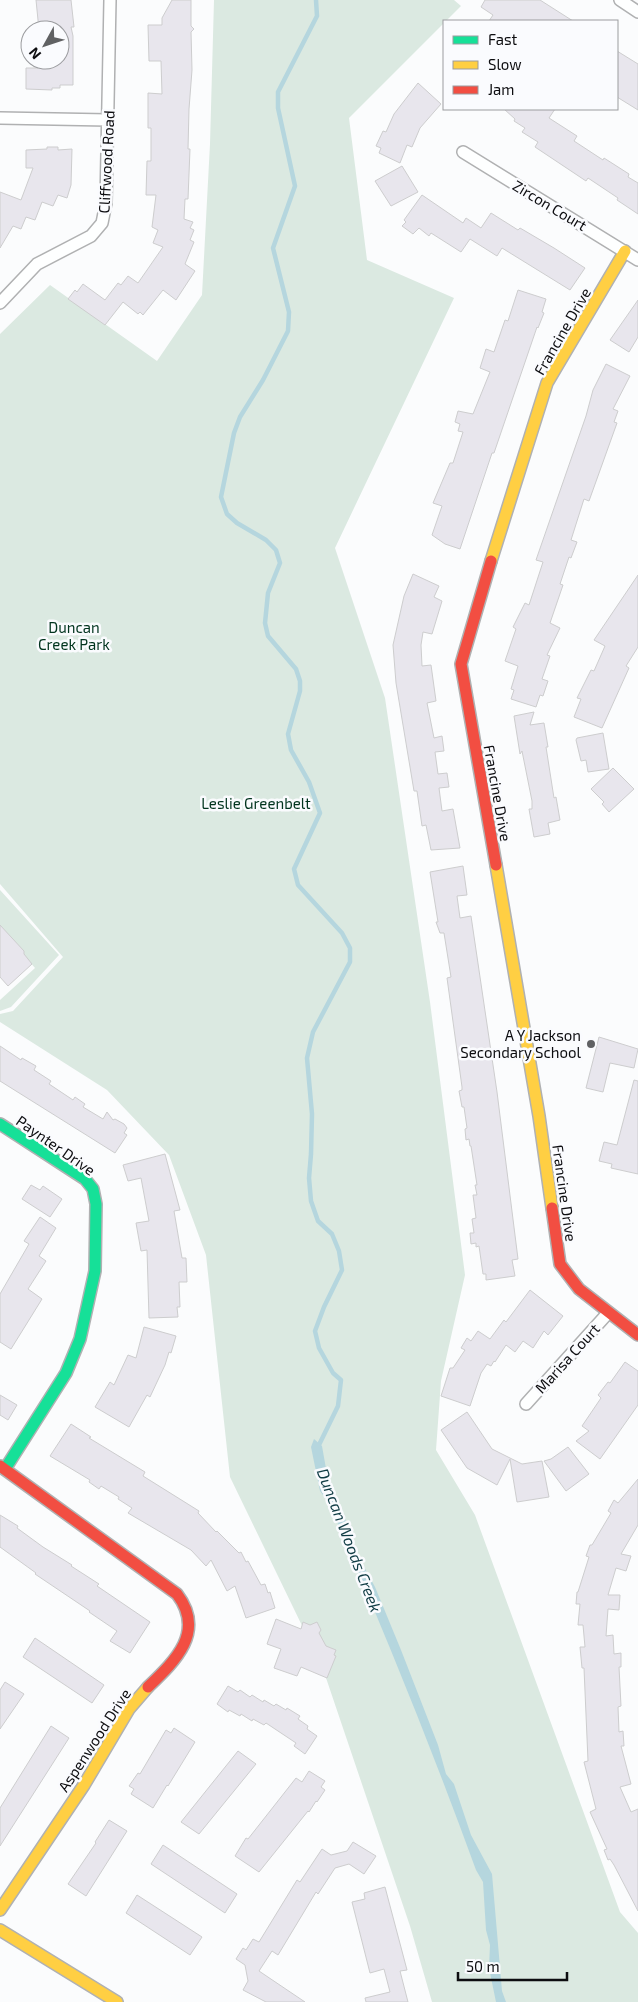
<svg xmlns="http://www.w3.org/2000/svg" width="638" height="2002" viewBox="0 0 638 2002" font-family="'Exo 2',sans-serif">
<rect width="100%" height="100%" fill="#fbfcfd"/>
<path fill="#dbe9e1" d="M214,0H454L461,6L349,118L367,260L454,298L335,548L385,698L430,1002L465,1275L441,1381L436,1450L475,1515L620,1912L638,1933V2002H432L410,1926L323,1669L230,1477L206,1255L169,1155L107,1090L0,1022V1014L13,1011L63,957L0,884V334L50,285L157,361L202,295L210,144Z
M0,890L59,955L11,1007L0,1011V1000L35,968L0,927Z"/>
<path fill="#b5d6de" d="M314,1439L322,1446L328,1480L342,1510L357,1554L375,1587L401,1650L438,1745L446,1774L454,1784L471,1835L492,1874L502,1991L506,2002H496L489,1968L490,1945L486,1930L483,1882L476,1870C431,1746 381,1624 329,1503L320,1491L311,1447Z"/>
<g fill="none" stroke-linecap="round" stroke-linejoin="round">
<path stroke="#b5d6de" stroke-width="4.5" d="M316,0L317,16L278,92V108L295,186L273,248L289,312L288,331L263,380L240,417L234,433L221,497L227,514L237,523L266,540L276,550L280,563L268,593L265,623L268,636L296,669L300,681V691L288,734L291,750L309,782L320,813L294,869L298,885L342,933L350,948V962L313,1032L307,1058L312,1114L311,1154L309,1178L311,1201L318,1221L332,1234L339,1251L342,1270L324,1307L315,1331L319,1348L333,1373L341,1380L338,1406L317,1449"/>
</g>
<path fill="#e8e6ed" stroke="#cdcdce" d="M36,0H71L74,27H71L73,36V85H60V88H52V90L26,89V68H38V60H60V29L39,30Z
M172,0H191V26L194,29L191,32L192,70L189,109L188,149H190L188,199H185L184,219L193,222L190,228L194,230L190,240L194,242L185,264L195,271L176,300L163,290L143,315L140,312L138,314L123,302L105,325L68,299L75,290L77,292L83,284L105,300L118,283L121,285L128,276L138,283L163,247L153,243L158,230L152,227L156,195H146L147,161H151V128H148V93L162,94L161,61H149L148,25H162V18Z
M485,0H540L573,21H489L493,15L481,7Z
M617,51L638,64V110L617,97Z
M418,83L441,104L420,128L412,147L407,145L400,163L379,153L381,148L376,146L383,131L386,132L394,114Z
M504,109H555L549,118L577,136L574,141L603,160L604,158L629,174L628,177L638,183V214L617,200L618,198L588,178L586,181L535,147L538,142L522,132L525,128L514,121L515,119Z
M47,147H58V150L72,149L71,185L67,198L58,195L53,206L42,202L35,220L26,217L21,229L13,226L0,248V192L21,200L33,168H26V150L47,149Z
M402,166L418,192L391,206L375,181Z
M422,195L463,223L466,218L481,228L491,213L518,230L520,228L554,248L585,268L570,290L502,248L497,256L470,239L461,252L431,233L429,236L419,228L413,234L402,226L406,222L404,220Z
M518,290L546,299L542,312L544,313L538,328L537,327L494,453H492L460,549L445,544L432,535L442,506L433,503L450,463H453L463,432L458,431L460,424L455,422L458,411L473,414L490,372L480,368L486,349L494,352L505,320L508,321Z
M638,300V337L629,352L610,340Z
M606,364L630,376L613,409L618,411L614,422L617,423L589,501L584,499L571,540L577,542L571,558L569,557L560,584L563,585L550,623L560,628L547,655L550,656L542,679L548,681L543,696L540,695L536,707L511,699L514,690L511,689L518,666L505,661L516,629L513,627L525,603L529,605L543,562L536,560L586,416L593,390Z
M413,574L439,586L434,597L442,601L432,634L423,632L421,645L422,666L431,665L436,701L427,703L434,738L442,736L444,751L435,752L438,774L447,773L449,787L439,788L442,811L453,809L460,848L431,850L426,825L422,826L417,791H414L396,683L393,645L404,596Z
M638,575V647L626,666L629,668L602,728L574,717L581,699L577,698L591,670L594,671L605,646L594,640Z
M534,712L530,725L544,723L548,747H546L554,798L556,797L560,820L548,823L550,834L534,837L529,809H532V801L522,751L520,754L514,716Z
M603,733L609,769L588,772L586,760L581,761L576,740L577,738Z
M613,768L634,789L609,812L602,804L604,802L591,789Z
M463,866L467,895L457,896L460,918L471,916L497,1092L518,1259L512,1260L515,1276L486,1280V1274H483L479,1246L476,1247V1243L471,1244L470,1233H474L472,1219L476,1218L473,1195H477L475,1185H477L471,1146H470L469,1139L466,1140L465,1129L467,1128L464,1107H462L459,1091L462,1090V1087L447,978L451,977L444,933H440L436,922H438L430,872Z
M0,925L24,951V954L32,964L8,986L0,977Z
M599,1037L638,1049L634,1068L610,1063L603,1092L586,1088Z
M0,1046L21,1060L22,1058L36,1066L34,1070L51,1081L49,1084L73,1100L75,1097L85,1104L83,1107L103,1119L107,1112L113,1120L115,1119L124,1124L127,1128L124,1133L127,1135L115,1153L0,1081Z
M634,1080L638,1081V1174L611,1168L612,1164L599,1161L604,1142L617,1145Z
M165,1154L180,1210L174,1211L182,1258H186L187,1282H179L180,1307H177L178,1317L149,1318L147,1250L141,1251L136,1223L149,1221L141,1178L128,1181L123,1165Z
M31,1185L40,1190L43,1186L62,1199L50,1217L22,1199Z
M40,1217L56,1228L39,1256L46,1261L28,1289L42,1299L11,1349L0,1342V1294L29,1244L24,1241Z
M530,1290L563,1316L548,1335L544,1331L533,1348L523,1341L515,1352L506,1345L495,1362L494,1361L491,1366L487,1364L481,1373L470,1406L441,1396L450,1368H453L465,1350L461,1348L467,1338L471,1341L478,1331L490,1339L504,1320L506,1322Z
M144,1327L176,1336L171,1353L169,1352L165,1365L150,1397L147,1395L129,1427L95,1407L110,1382L114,1385L128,1355L136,1358Z
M625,1362L638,1371V1405L600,1459L576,1441L589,1431L582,1426L601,1398L598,1395L608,1382L610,1383Z
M0,1395L17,1405L8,1420L0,1415Z
M467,1412L492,1449L522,1464L542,1461L549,1497L517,1502L510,1459L497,1485L467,1468L441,1430Z
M71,1424L91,1437L89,1438L145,1472L143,1476L199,1511L198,1513L216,1532L217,1531L239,1553L241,1552L246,1562L248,1561L261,1585L265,1584L268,1593L270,1592L275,1608L246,1618L235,1586L227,1591L211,1560L206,1566L191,1550L128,1513L132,1508L118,1499L119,1497L101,1486L99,1489L89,1482L90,1480L50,1456Z
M568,1447L589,1474L566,1491L544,1461L551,1459Z
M638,1479V1525L621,1554L631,1556L626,1571L616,1568L608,1595H620L619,1610L608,1609L606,1636L613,1635L614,1654L621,1653V1667H619L621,1706L618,1707L619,1732L623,1731L624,1746H621L631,1784L620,1787L631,1812L638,1809V1911L614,1865L610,1859L608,1860L604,1850L607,1849L590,1812L596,1809L584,1762L588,1761L584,1668H582L580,1647H585L583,1625H578L580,1604H576L577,1592H578L589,1557L586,1556L590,1545H592L611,1513L608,1511L614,1500L618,1503Z
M0,1515L18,1526L17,1528L43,1547L72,1565L71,1566L99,1584L97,1586L150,1622L130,1653L110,1641L117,1631L89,1612L90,1611L35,1574L36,1573L0,1547Z
M276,1619L301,1629L303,1622L310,1625L317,1622L321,1630L319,1633L326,1646L336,1650L334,1655L336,1656L327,1678L301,1667L297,1676L274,1668L281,1649L267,1644Z
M35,1638L104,1685L92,1703L23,1657Z
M5,1682L24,1694L0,1729V1690Z
M228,1686L238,1692L240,1690L250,1697L252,1695L263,1702L264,1700L274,1706L276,1704L286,1710L287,1708L300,1716L298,1719L308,1726L307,1729L317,1736L305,1754L294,1746L296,1743L266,1723L264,1725L253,1719L252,1721L241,1714L240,1716L229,1710L228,1712L217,1704Z
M51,1726L69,1738L0,1846V1808Z
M174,1728L195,1742L168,1786L167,1785L153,1808L131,1794L134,1789L129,1786L138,1773L140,1774L166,1730L171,1733Z
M238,1751L256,1764L199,1834L181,1822Z
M309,1771L325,1781L321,1787L325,1790L317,1802L316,1801L309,1812L308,1811L259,1872L235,1856L246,1838L248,1839L296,1778L302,1782Z
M109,1820L127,1831L86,1896L68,1884L96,1843L95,1842Z
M353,1842L376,1856L364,1874L349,1864L335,1868L318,1894L316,1892L278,1955L272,1951L259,1971L305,2002H266L243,1990L248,1981L245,1965L236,1959L243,1948L246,1950L253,1939L259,1942L297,1880L300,1882L322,1849L331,1855L347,1851Z
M163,1845L237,1894L225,1913L151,1864Z
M385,1887L407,1970L400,1971L408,2002H366L365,1998L390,1992L384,1969L370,1973L352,1902L365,1899L364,1893Z
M137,1895L202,1937L190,1955L126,1913Z"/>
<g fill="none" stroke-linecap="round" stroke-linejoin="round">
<g stroke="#b0b1b2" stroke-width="14">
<path id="street" d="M620,0L638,12
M0,118L108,120
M463,152L638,260
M0,303L37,264L91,236L102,223L106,203L110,0
M526,1404L608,1313"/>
</g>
<g stroke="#b0b1b2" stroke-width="14">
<path id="fast" d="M0,1124L85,1179L93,1189L96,1204L95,1271L80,1339L66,1373L5,1469"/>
</g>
<g stroke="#b0b1b2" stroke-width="14">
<path id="slow" d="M491,561L547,383L625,251
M496,865L539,1116L552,1208
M0,1910L84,1785L129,1709L148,1687
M0,1930L117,2002"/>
</g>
<g stroke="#b0b1b2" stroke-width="14">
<path id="jam" d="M491,561L461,664L496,865
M552,1208L560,1264L579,1289L638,1335
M0,1466L177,1594C206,1632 175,1661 148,1687"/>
</g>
<use href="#street" stroke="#feffff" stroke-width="11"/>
<use href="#fast" stroke="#16e098" stroke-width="11"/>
<use href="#slow" stroke="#ffcf43" stroke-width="11"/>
<use href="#jam" stroke="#f24e42" stroke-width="11"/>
</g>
<circle fill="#606163" stroke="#fafbfe" stroke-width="2" cx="591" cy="1044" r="5"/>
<g text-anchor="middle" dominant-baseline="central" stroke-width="5" stroke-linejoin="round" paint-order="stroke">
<g font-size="15" fill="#0d0d10" stroke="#fafbfe">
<text transform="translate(106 162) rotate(-87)">Cliffwood Road</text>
<text transform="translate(550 205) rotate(31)">Zircon Court</text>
<text transform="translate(562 331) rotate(-60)">Francine Drive</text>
<text transform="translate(498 793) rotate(80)">Francine Drive</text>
<text transform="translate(56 1145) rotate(35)">Paynter Drive</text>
<text transform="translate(565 1193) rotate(82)">Francine Drive</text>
<text transform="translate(567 1358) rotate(-48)">Marisa Court</text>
<text transform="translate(94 1740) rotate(-57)">Aspenwood Drive</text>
</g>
<g font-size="15" fill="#01341e" stroke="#fafbfe">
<text x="74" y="627">Duncan<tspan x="74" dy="17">Creek Park</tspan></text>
<text x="256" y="803">Leslie Greenbelt</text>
</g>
<g font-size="15" fill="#0d0d10" stroke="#fafbfe" text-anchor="end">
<text x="581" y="1035">A Y Jackson<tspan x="581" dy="17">Secondary School</tspan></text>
</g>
<g font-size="16" font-style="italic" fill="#113d45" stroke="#fafbfe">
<text transform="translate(350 1540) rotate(69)">Duncan Woods Creek</text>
</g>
</g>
<rect x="443" y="20" width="175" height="90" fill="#fafbfe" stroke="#9b9c9f"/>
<rect x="453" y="36" width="25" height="8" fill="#16e098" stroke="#9b9c9f"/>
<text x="488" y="45" font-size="15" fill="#0d0d10">Fast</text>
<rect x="453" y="61" width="25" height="8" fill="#ffcf43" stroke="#9b9c9f"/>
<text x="488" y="70" font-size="15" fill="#0d0d10">Slow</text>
<rect x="453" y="86" width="25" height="8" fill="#f24e42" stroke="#9b9c9f"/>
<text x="488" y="95" font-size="15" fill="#0d0d10">Jam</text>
<g transform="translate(45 45) rotate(230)"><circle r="24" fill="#fafbfe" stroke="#9b9c9f"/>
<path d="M0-4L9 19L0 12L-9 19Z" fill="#606163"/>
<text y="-8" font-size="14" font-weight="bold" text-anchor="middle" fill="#0d0d10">N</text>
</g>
<path d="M458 1972v8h109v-8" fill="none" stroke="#0d0d10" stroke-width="2.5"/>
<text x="466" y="1972" font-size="15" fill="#0d0d10" stroke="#fafbfe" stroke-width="4" paint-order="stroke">50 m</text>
</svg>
